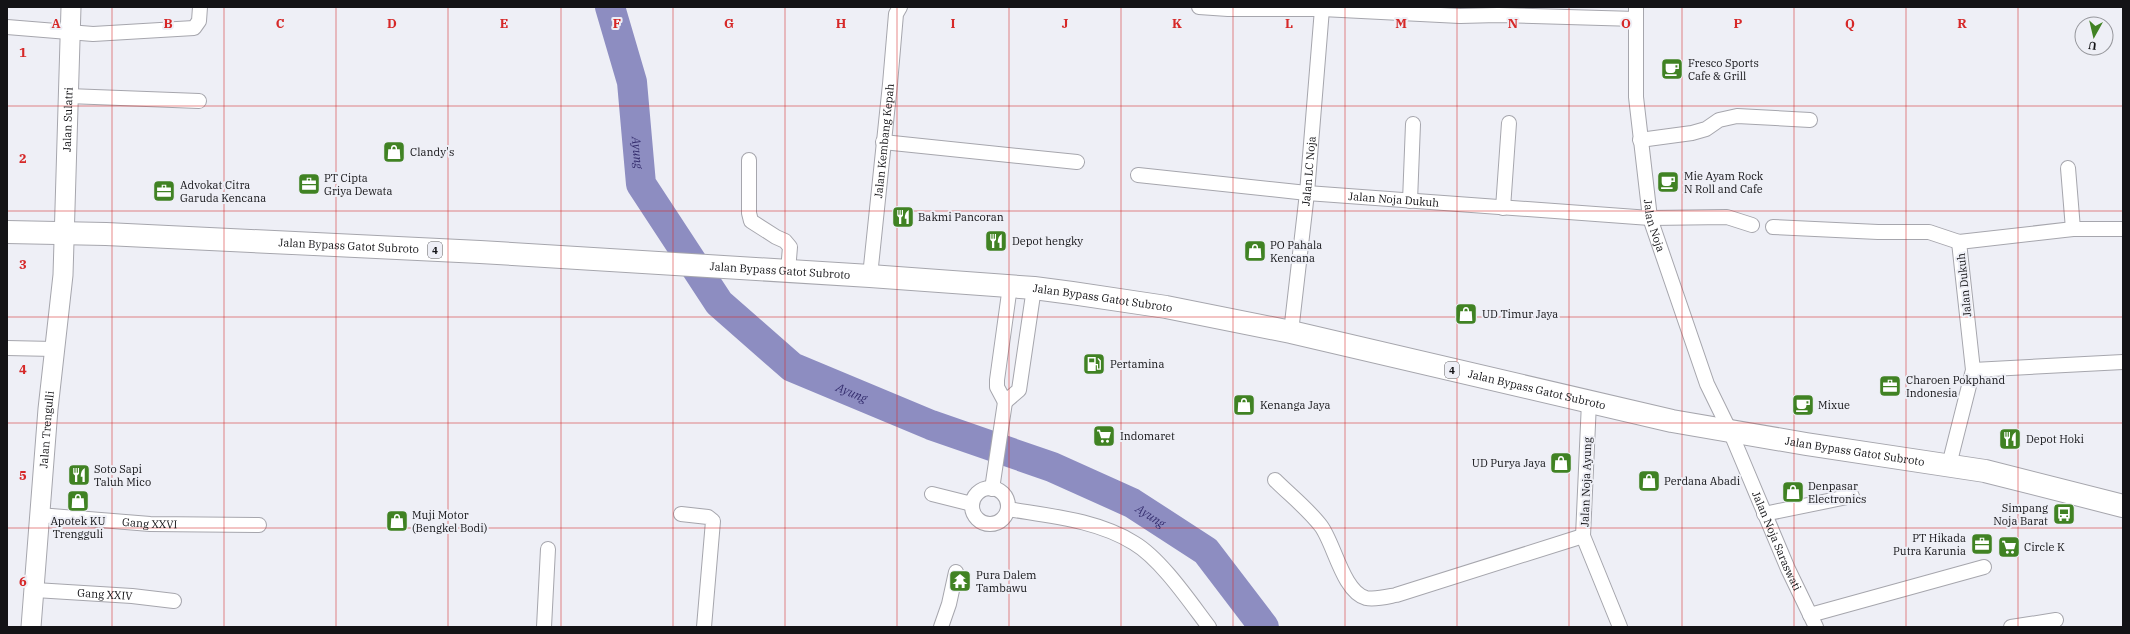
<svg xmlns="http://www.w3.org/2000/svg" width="2130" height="634" viewBox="0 0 2130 634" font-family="'IBM Plex Serif',serif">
<rect width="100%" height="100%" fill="#eeeff6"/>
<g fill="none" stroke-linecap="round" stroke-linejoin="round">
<path stroke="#8d8dc1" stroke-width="30" id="s1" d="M610,7L632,82L641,184L719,303L792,367L931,425L1052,467L1132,503L1206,551L1264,627"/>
<g stroke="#a6a6ad" stroke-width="16">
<g id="minor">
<path d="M1199,7L1228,9H1322L1460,16L1498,15L1636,19"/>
<path id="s2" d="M1636,7V97L1650,218L1707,384L1730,431L1788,569L1816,627"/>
<path d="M7,27L93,34L194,28L199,21L200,7"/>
<path d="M68,96L199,101"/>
<path d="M1640,140L1692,133L1706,129L1719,120L1737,116L1810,120"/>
<path d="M883,142L1077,162"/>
<path d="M749,160V213L751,221L776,237L785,241L790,247L788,271"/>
<path d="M2068,168L2073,229"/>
<path id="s3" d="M1138,175L1307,193L1650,218L1727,217L1752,225"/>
<path d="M1410,201L1413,124"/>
<path d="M1503,208L1509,123"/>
<path d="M1773,227L1878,232H1929L1959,242L2073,229H2123"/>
<path id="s4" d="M870,276L890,84L896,14L900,7"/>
<path d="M1010,286L997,380V387L1005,402L1019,390L1034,288"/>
<path id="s5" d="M1291,332L1307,193L1322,9"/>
<path d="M7,348L54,349"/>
<path d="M1973,370L2123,362"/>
<path d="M1589,402L1583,536L1620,627"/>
<path d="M1949,465L1973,370L1959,242"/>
<path d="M1275,480C1290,495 1308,509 1321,526C1334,543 1343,592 1366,598C1375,600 1386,597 1396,595L1583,536"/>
<circle cx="990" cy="506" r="18"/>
<path d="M992,489L1005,402"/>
<path d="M932,494L972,504"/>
<path d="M1008,509C1050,516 1097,520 1134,543C1161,559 1190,602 1209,627"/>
<path d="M681,514L708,517L713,521L704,627"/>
<path d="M1764,514L1852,496"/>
<path id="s6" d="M39,515L150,524L259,525"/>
<path id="s7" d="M35,590L132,596L174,601"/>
<path d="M1810,615L1984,567"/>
<path d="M544,627L548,549"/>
<path d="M941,627L949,604L956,572"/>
<path d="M2011,627L2056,620"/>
</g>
</g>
<g stroke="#a6a6ad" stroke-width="21">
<g id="secondary">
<path id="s8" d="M31,627L48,409L63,275L71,7"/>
</g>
</g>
<g stroke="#a6a6ad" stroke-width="24">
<g id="trunk">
<path id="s9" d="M7,232L106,234L480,252L870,276L1034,288L1072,293L1166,307L1291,332L1672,421L1806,444L1985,471L2123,506"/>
</g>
</g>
<use href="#minor" stroke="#fff" stroke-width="14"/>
<use href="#secondary" stroke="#fff" stroke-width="19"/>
<use href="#trunk" stroke="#fff" stroke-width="22"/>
</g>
<path fill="none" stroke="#d62828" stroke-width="1" stroke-opacity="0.55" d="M112,7V627M224,7V627M336,7V627M448,7V627M561,7V627M673,7V627M785,7V627M897,7V627M1009,7V627M1121,7V627M1233,7V627M1345,7V627M1457,7V627M1569,7V627M1682,7V627M1794,7V627M1906,7V627M2018,7V627M7,106H2123M7,211H2123M7,317H2123M7,423H2123M7,528H2123"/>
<defs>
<g id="cafe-square" transform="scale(1.15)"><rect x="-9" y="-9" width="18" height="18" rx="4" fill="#408223" stroke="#eeeff6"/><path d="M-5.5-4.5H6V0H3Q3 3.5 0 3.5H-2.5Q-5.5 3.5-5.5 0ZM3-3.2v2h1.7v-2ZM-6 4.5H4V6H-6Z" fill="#fff"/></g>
<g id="shop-square" transform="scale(1.15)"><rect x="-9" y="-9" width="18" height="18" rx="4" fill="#408223" stroke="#eeeff6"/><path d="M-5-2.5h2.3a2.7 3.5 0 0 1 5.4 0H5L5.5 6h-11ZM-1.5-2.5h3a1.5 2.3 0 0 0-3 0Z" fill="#fff"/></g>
<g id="office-square" transform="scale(1.15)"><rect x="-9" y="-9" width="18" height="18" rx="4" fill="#408223" stroke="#eeeff6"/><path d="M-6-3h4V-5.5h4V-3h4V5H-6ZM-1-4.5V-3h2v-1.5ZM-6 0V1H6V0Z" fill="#fff"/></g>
<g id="restaurant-square" transform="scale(1.15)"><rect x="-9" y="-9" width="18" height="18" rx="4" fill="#408223" stroke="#eeeff6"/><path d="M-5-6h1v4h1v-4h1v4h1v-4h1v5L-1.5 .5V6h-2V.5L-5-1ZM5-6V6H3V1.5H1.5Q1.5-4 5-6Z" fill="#fff"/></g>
<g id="fuel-square" transform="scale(1.15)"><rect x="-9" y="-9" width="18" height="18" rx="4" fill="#408223" stroke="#eeeff6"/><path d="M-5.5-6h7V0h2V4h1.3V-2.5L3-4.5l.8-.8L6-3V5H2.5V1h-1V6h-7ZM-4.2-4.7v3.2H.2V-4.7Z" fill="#fff"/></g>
<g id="supermarket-square" transform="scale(1.15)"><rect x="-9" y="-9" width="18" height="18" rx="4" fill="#408223" stroke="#eeeff6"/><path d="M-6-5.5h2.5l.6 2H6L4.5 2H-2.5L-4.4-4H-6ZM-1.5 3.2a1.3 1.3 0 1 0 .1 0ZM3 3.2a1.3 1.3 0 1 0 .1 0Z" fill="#fff"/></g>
<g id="bus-square" transform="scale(1.15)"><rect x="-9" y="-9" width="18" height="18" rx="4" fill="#408223" stroke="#eeeff6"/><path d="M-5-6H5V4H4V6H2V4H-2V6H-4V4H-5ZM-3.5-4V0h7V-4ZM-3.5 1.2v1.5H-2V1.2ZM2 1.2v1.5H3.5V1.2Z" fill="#fff"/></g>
<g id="temple-square" transform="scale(1.15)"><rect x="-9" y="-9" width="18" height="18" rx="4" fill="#408223" stroke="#eeeff6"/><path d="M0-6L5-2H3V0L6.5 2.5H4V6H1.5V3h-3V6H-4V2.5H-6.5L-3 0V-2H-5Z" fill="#fff"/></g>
</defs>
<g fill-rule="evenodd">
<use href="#cafe-square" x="1672" y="69"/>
<use href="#shop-square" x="394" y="152"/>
<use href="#cafe-square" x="1668" y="182"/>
<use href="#office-square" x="309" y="184"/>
<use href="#office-square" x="164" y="191"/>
<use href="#restaurant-square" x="903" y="217"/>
<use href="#restaurant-square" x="996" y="241"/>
<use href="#shop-square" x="1255" y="251"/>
<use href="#shop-square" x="1466" y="314"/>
<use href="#fuel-square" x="1094" y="364"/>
<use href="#office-square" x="1890" y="386"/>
<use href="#shop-square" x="1244" y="405"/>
<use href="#cafe-square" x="1803" y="405"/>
<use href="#supermarket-square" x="1104" y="436"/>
<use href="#restaurant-square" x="2010" y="439"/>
<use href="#shop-square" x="1561" y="463"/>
<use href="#restaurant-square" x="79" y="475"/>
<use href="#shop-square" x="1649" y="481"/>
<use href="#shop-square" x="1793" y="492"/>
<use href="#shop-square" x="78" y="501"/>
<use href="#bus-square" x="2064" y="514"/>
<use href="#shop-square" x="397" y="521"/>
<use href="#office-square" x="1982" y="544"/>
<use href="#supermarket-square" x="2009" y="547"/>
<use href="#temple-square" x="960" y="581"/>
</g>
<g text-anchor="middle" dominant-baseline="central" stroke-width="4" stroke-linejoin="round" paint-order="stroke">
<g fill="#eeeff6" stroke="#555559" stroke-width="1">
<rect x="428" y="242" width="14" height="16" rx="3"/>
<rect x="1445" y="362" width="14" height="16" rx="3"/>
</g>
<g font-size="10" font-weight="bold" fill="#131316">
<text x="435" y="250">4</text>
<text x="1452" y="370">4</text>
</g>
<g font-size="11" fill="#131316" stroke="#eeeff6" text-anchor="start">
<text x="1688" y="63">Fresco Sports<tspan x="1688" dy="13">Cafe &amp; Grill</tspan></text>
<text x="410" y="152">Clandy's</text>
<text x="1684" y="176">Mie Ayam Rock<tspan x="1684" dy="13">N Roll and Cafe</tspan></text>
<text x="324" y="178">PT Cipta<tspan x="324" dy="13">Griya Dewata</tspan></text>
<text x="180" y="185">Advokat Citra<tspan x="180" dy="13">Garuda Kencana</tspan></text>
<text x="918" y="217">Bakmi Pancoran</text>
<text x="1012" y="241">Depot hengky</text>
<text x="1270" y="245">PO Pahala<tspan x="1270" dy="13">Kencana</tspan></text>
<text x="1482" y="314">UD Timur Jaya</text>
<text x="1110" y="364">Pertamina</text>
<text x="1906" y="380">Charoen Pokphand<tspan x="1906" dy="13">Indonesia</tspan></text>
<text x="1260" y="405">Kenanga Jaya</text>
<text x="1818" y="405">Mixue</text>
<text x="1120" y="436">Indomaret</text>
<text x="2026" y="439">Depot Hoki</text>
<text x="1546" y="463" text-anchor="end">UD Purya Jaya</text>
<text x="94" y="469">Soto Sapi<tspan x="94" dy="13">Taluh Mico</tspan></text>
<text x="1664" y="481">Perdana Abadi</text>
<text x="1808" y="486">Denpasar<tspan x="1808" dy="13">Electronics</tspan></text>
<text x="2048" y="508" text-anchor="end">Simpang<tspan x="2048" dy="13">Noja Barat</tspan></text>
<text x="412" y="515">Muji Motor<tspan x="412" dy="13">(Bengkel Bodi)</tspan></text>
<text x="78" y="521" text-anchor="middle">Apotek KU<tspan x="78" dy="13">Trengguli</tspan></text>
<text x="1966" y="538" text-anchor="end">PT Hikada<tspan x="1966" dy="13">Putra Karunia</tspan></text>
<text x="2024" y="547">Circle K</text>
<text x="976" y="575">Pura Dalem<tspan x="976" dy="13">Tambawu</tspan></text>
</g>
<g font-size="11" fill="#131316" stroke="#eeeff6">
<text stroke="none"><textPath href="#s8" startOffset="509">Jalan Sulatri</textPath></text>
<text stroke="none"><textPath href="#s4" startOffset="136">Jalan Kembang Kepah</textPath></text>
<text stroke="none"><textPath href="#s5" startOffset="162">Jalan LC Noja</textPath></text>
<text stroke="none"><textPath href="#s3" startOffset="257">Jalan Noja Dukuh</textPath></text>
<text stroke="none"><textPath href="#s2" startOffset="220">Jalan Noja</textPath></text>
<text stroke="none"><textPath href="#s9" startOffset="342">Jalan Bypass Gatot Subroto</textPath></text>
<text stroke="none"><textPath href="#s9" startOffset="774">Jalan Bypass Gatot Subroto</textPath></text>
<text transform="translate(1964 285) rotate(-96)">Jalan Dukuh</text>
<text stroke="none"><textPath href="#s9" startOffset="1098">Jalan Bypass Gatot Subroto</textPath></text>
<text stroke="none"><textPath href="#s9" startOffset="1542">Jalan Bypass Gatot Subroto</textPath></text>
<text stroke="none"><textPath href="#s8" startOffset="198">Jalan Trengulli</textPath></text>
<text stroke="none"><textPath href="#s9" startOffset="1866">Jalan Bypass Gatot Subroto</textPath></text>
<text transform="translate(1586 482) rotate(-88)">Jalan Noja Ayung</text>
<text stroke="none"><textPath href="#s6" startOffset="111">Gang XXVI</textPath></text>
<text stroke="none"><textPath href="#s2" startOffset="559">Jalan Noja Saraswati</textPath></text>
<text stroke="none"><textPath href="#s7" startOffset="70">Gang XXIV</textPath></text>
</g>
<g font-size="12" font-style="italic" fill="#352e6e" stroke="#eeeff6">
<text stroke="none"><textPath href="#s1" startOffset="149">Ayung</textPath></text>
<text stroke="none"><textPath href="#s1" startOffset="485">Ayung</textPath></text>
<text stroke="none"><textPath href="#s1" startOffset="809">Ayung</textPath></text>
</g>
</g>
<g font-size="13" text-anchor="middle" font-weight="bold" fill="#d62828" stroke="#eeeff6" stroke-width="4" stroke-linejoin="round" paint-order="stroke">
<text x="56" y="28">A</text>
<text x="168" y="28">B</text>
<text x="280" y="28">C</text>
<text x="392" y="28">D</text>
<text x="504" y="28">E</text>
<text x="617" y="28">F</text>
<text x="729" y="28">G</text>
<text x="841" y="28">H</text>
<text x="953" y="28">I</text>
<text x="1065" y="28">J</text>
<text x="1177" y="28">K</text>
<text x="1289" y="28">L</text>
<text x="1401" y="28">M</text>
<text x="1513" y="28">N</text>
<text x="1626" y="28">O</text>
<text x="1738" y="28">P</text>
<text x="1850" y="28">Q</text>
<text x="1962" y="28">R</text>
<text x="23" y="57">1</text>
<text x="23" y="163">2</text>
<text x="23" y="269">3</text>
<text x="23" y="374">4</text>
<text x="23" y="480">5</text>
<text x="23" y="586">6</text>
</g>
<rect width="2130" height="634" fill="none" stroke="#131316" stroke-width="16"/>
<g transform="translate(2094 36) rotate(188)"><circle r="19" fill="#eeeff6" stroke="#96979c"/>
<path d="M0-3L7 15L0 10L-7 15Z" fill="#408223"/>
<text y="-6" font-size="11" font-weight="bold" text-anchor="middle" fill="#131316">U</text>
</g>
</svg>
